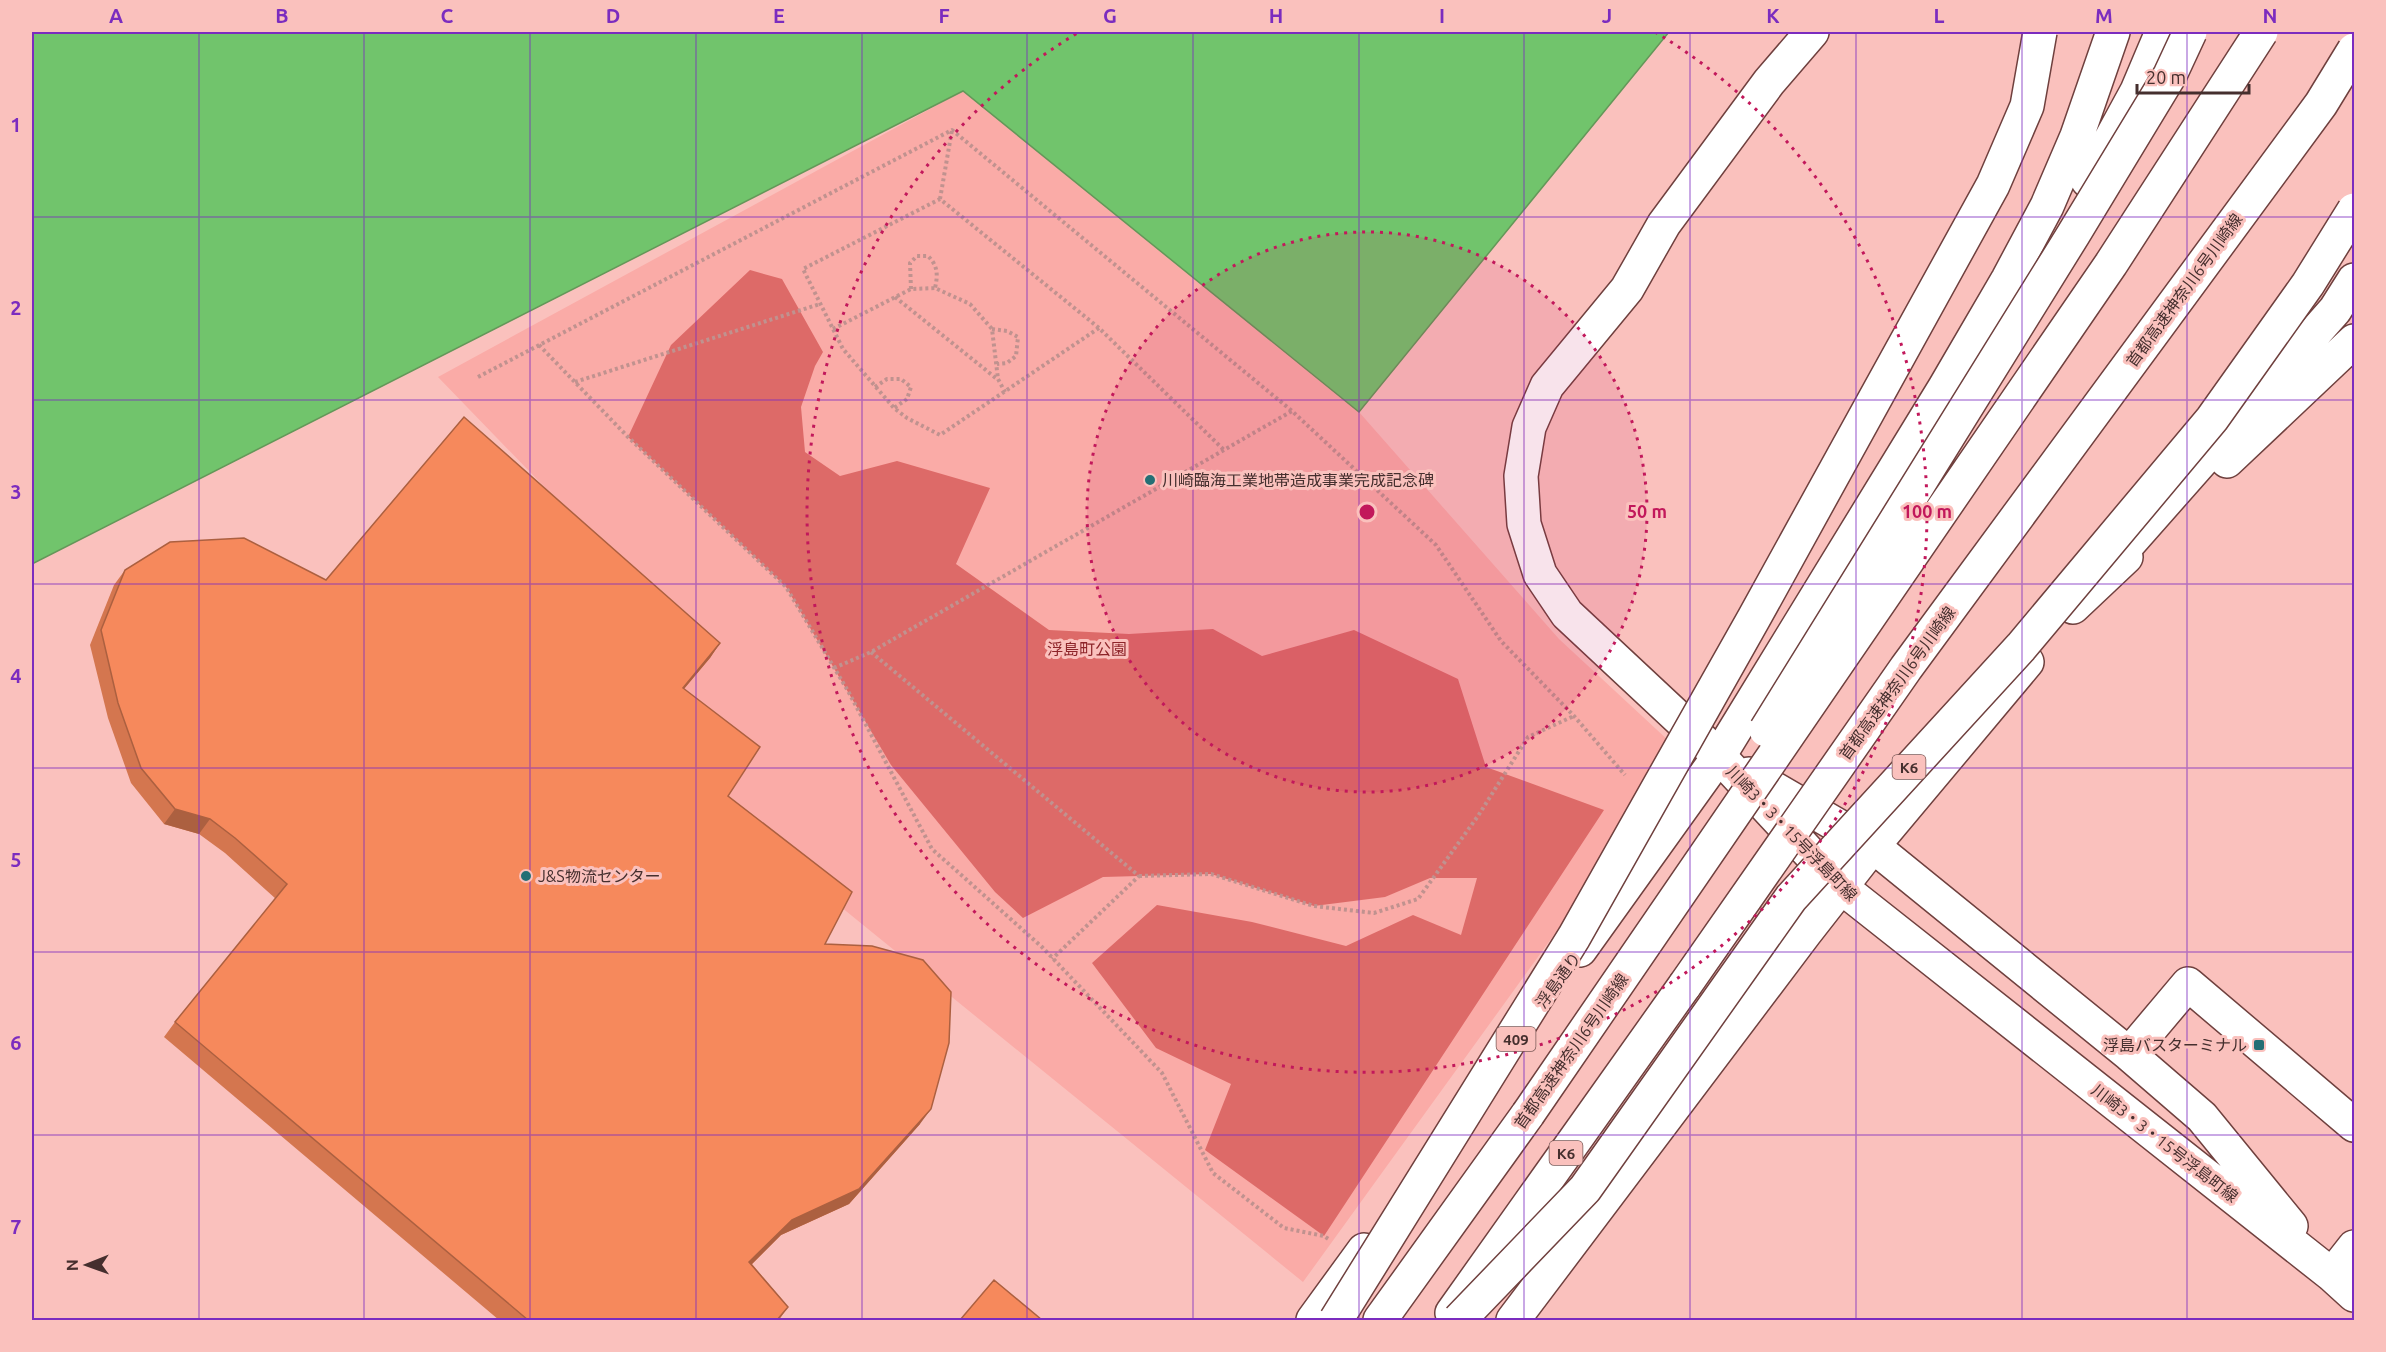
<svg xmlns="http://www.w3.org/2000/svg" width="2386" height="1352" viewBox="0 0 2386 1352" font-family="Ubuntu,'Noto Sans JP',sans-serif">
<rect width="100%" height="100%" fill="#fac1bd"/>
<path fill="#faaba7" d="M963,91L1359,412L1559,639L1684,755L1303,1282L841,907L717,811L672,703L710,658L438,377Z"/>
<path fill="#dd6a68" d="M750,270L782,279L823,352L815,366L801,407L805,452L840,476L897,461L990,488L956,564L1049,630L1129,634L1213,629L1262,656L1354,630L1458,679L1486,767L1604,810L1324,1236L1205,1150L1231,1084L1156,1048L1092,963L1157,905L1252,922L1346,946L1413,915L1461,935L1477,878H1430L1385,897L1314,906L1211,874L1103,877L1023,918L995,892L891,765L786,587L628,437L671,345Z"/>
<path fill="#71c46c" stroke="#649759" stroke-width="1.5" d="M32,32H1669L1359,412L963,91L32,564Z"/>
<g fill="none" stroke-linecap="round" stroke-linejoin="round">
<g stroke="#6f403e" stroke-width="36">
<path id="minor" d="M1812,32L1769,82L1664,224L1627,289L1547,386L1529,427L1521,476L1524,524L1540,574L1567,614L1719,756L1841,887L2332,1275L2354,1295
M1749,774L1873,846L2129,1054L2202,1117L2291,1226
M2129,1054L2188,984L2354,1125
M2332,1275L2354,1247"/>
</g>
<g stroke="#6f403e" stroke-width="36">
<path id="highway" d="M2088,181L2137,91L2162,32
M2227,461L2354,341
M2107,568L2335,310L2354,280
M2073,607L2126,557
M1580,950L1719,756L1945,387L2008,279L2047,206L2077,136L2113,32
M1452,1313L1685,985
M1313,1320L1364,1250
M1380,1320L1528,1114
M1513,1320L1805,933L1873,846L2027,662"/>
</g>
<path stroke="#c0928f" stroke-width="4" stroke-dasharray="3 3" stroke-linecap="butt" d="M940,199L952,130
M911,289L910,263L917,256H928C938,266 938,275 935,288
M895,297L997,379
M1099,328L940,435L907,418L894,408L843,349L803,269L940,199L1099,328L1224,450
M833,329L911,289L935,288L970,304L992,329L998,379L1005,392
M992,329L1007,331L1018,337L1016,356L1007,363L997,364
M539,345L628,437L786,587L848,691L932,849L1042,947L1162,1073L1213,1173L1284,1228L1324,1236L1330,1240
M478,377L952,130L1292,411L1436,545L1501,641L1574,716L1625,775
M575,382L820,304
M875,387L887,379H901L911,387L907,399L894,408
M871,652L1139,876L1052,959
M834,668L871,652L1292,411
M1139,876L1211,874L1314,906L1374,913L1418,899L1478,816L1528,737L1574,716"/>
<use href="#minor" stroke="#fff" stroke-width="33"/>
<use href="#highway" stroke="#fff" stroke-width="33"/>
<g stroke="#6f403e" stroke-width="36" stroke-linecap="butt">
<path id="minor-bridge" d="M1336,1320L1574,937L1754,618L1993,185L2027,106L2040,32"/>
</g>
<g stroke="#6f403e" stroke-width="36" stroke-linecap="butt">
<path id="highway-bridge" d="M1766,730L2073,235L2170,75L2190,32
M1685,985L1906,668L2321,104L2354,50
M1528,1114L2111,264L2261,32
M1459,1320L1585,1189L1791,898L2021,647L2212,419L2308,284L2354,210"/>
</g>
<use href="#minor-bridge" stroke="#fff" stroke-width="33"/>
<use href="#highway-bridge" stroke="#fff" stroke-width="33"/>
</g>
<path fill="#d4764f" d="M125,570L326,580L720,643L710,658L684,689L728,796L825,944L920,1124L849,1204L781,1235L752,1264L788,1307L779,1320H499L164,1037L175,1022L276,899L225,853L199,834L164,824L131,783L108,718L90,645L114,585Z"/>
<path fill="#ac6040" d="M720,643L710,658L672,703L683,688Z
M175,809L210,819L199,834L164,824Z
M931,1109L920,1124L849,1204L781,1235L739,1277L749,1262L792,1220Z"/>
<path fill="#f6895c" stroke="#ac6040" stroke-width="1.5" d="M464,417L720,643L683,688L760,747L728,796L852,892L825,944L872,946L923,960L951,992L949,1043L931,1109L859,1189L792,1220L749,1262L788,1307L777,1320H528L175,1022L287,884L235,838L210,819L175,809L141,768L118,703L101,630L125,570L170,542L244,538L326,580Z
M994,1280L1042,1320H960Z"/>
<path fill="none" stroke="#7b2cbf" stroke-width="1.5" stroke-opacity="0.55" d="M199,32V1320M364,32V1320M530,32V1320M696,32V1320M862,32V1320M1027,32V1320M1193,32V1320M1359,32V1320M1524,32V1320M1690,32V1320M1856,32V1320M2022,32V1320M2187,32V1320M32,217H2354M32,400H2354M32,584H2354M32,768H2354M32,952H2354M32,1135H2354"/>
<circle cx="1367" cy="512" r="280" fill="#c2185b" fill-opacity=".12"/>
<g fill="none" stroke="#c2185b" stroke-width="3" stroke-dasharray="3 6">
<circle cx="1367" cy="512" r="280"/>
<path d="M1655 32A560 560 0 1 1 1079 32"/>
</g>
<g fill="#246f75" stroke="#fac1bd" stroke-width="2">
<circle cx="1150" cy="480" r="6"/>
<circle cx="526" cy="876" r="6"/>
<rect x="2253" y="1039" width="12" height="12" rx="3"/>
</g>
<g text-anchor="middle" dominant-baseline="central" stroke-width="6" stroke-linejoin="round" paint-order="stroke">
<g fill="#fac1bd" stroke="#7b5b59" stroke-width="1.5">
<rect x="1892.5" y="755" width="33" height="24" rx="4.5"/>
<rect x="1496.5" y="1027" width="39" height="24" rx="4.5"/>
<rect x="1549.5" y="1141" width="33" height="24" rx="4.5"/>
</g>
<g font-size="15" font-weight="bold" fill="#452f2e">
<text x="1909" y="767">K6</text>
<text x="1516" y="1039">409</text>
<text x="1566" y="1153">K6</text>
</g>
<g font-size="16" fill="#452f2e" stroke="#fac1bd">
<text transform="translate(2184 290) rotate(-54)">首都高速神奈川6号川崎線</text>
<text transform="translate(1897 683) rotate(-54)">首都高速神奈川6号川崎線</text>
<text transform="translate(1792 833) rotate(46)">川崎3・3・15号浮島町線</text>
<text transform="translate(1558 980) rotate(-54)">浮島通り</text>
<text transform="translate(1571 1051) rotate(-55)">首都高速神奈川6号川崎線</text>
<text transform="translate(2165 1143) rotate(38)">川崎3・3・15号浮島町線</text>
</g>
<g font-size="16" fill="#452f2e" stroke="#fac1bd" text-anchor="start">
<text x="1162" y="480">川崎臨海工業地帯造成事業完成記念碑</text>
<text x="538" y="876">J&amp;S物流センター</text>
<text x="2247" y="1045" text-anchor="end">浮島バスターミナル</text>
</g>
<g font-size="16" fill="#8d2429" stroke="#fac1bd">
<text x="1087" y="649">浮島町公園</text>
</g>
</g>
<circle cx="1367" cy="512" r="9" fill="#c2185b" stroke="#fac1bd" stroke-width="3"/>
<g font-size="18" text-anchor="middle" font-weight="bold" fill="#c2185b" stroke="#fac1bd" stroke-width="6" stroke-linejoin="round" paint-order="stroke">
<text x="1647" y="518">50 m</text>
<text x="1927" y="518">100 m</text>
</g>
<rect width="2386" height="1352" fill="none" stroke="#fac1bd" stroke-width="66"/>
<g transform="translate(87 1265) rotate(269)" stroke="#fac1bd" stroke-width="4.5" paint-order="stroke">
<path d="M0-4.5L10 22L0 15L-10 22Z" fill="#452f2e"/>
<text y="-9" font-size="16" font-weight="bold" text-anchor="middle" fill="#452f2e">N</text>
</g>
<path d="M2137 84v9h112v-9" fill="none" stroke="#452f2e" stroke-width="3"/>
<text x="2146" y="84" font-size="18" fill="#452f2e" stroke="#fac1bd" stroke-width="4.5" paint-order="stroke">20 m</text>
<rect x="33" y="33" width="2320" height="1286" fill="none" stroke="#7b2cbf" stroke-width="2"/>
<g font-size="20" text-anchor="middle" font-weight="bold" fill="#7b2cbf">
<text x="116" y="23">A</text>
<text x="282" y="23">B</text>
<text x="447" y="23">C</text>
<text x="613" y="23">D</text>
<text x="779" y="23">E</text>
<text x="944" y="23">F</text>
<text x="1110" y="23">G</text>
<text x="1276" y="23">H</text>
<text x="1442" y="23">I</text>
<text x="1607" y="23">J</text>
<text x="1773" y="23">K</text>
<text x="1939" y="23">L</text>
<text x="2104" y="23">M</text>
<text x="2270" y="23">N</text>
<text x="16" y="132">1</text>
<text x="16" y="315">2</text>
<text x="16" y="499">3</text>
<text x="16" y="683">4</text>
<text x="16" y="867">5</text>
<text x="16" y="1050">6</text>
<text x="16" y="1234">7</text>
</g>
</svg>
